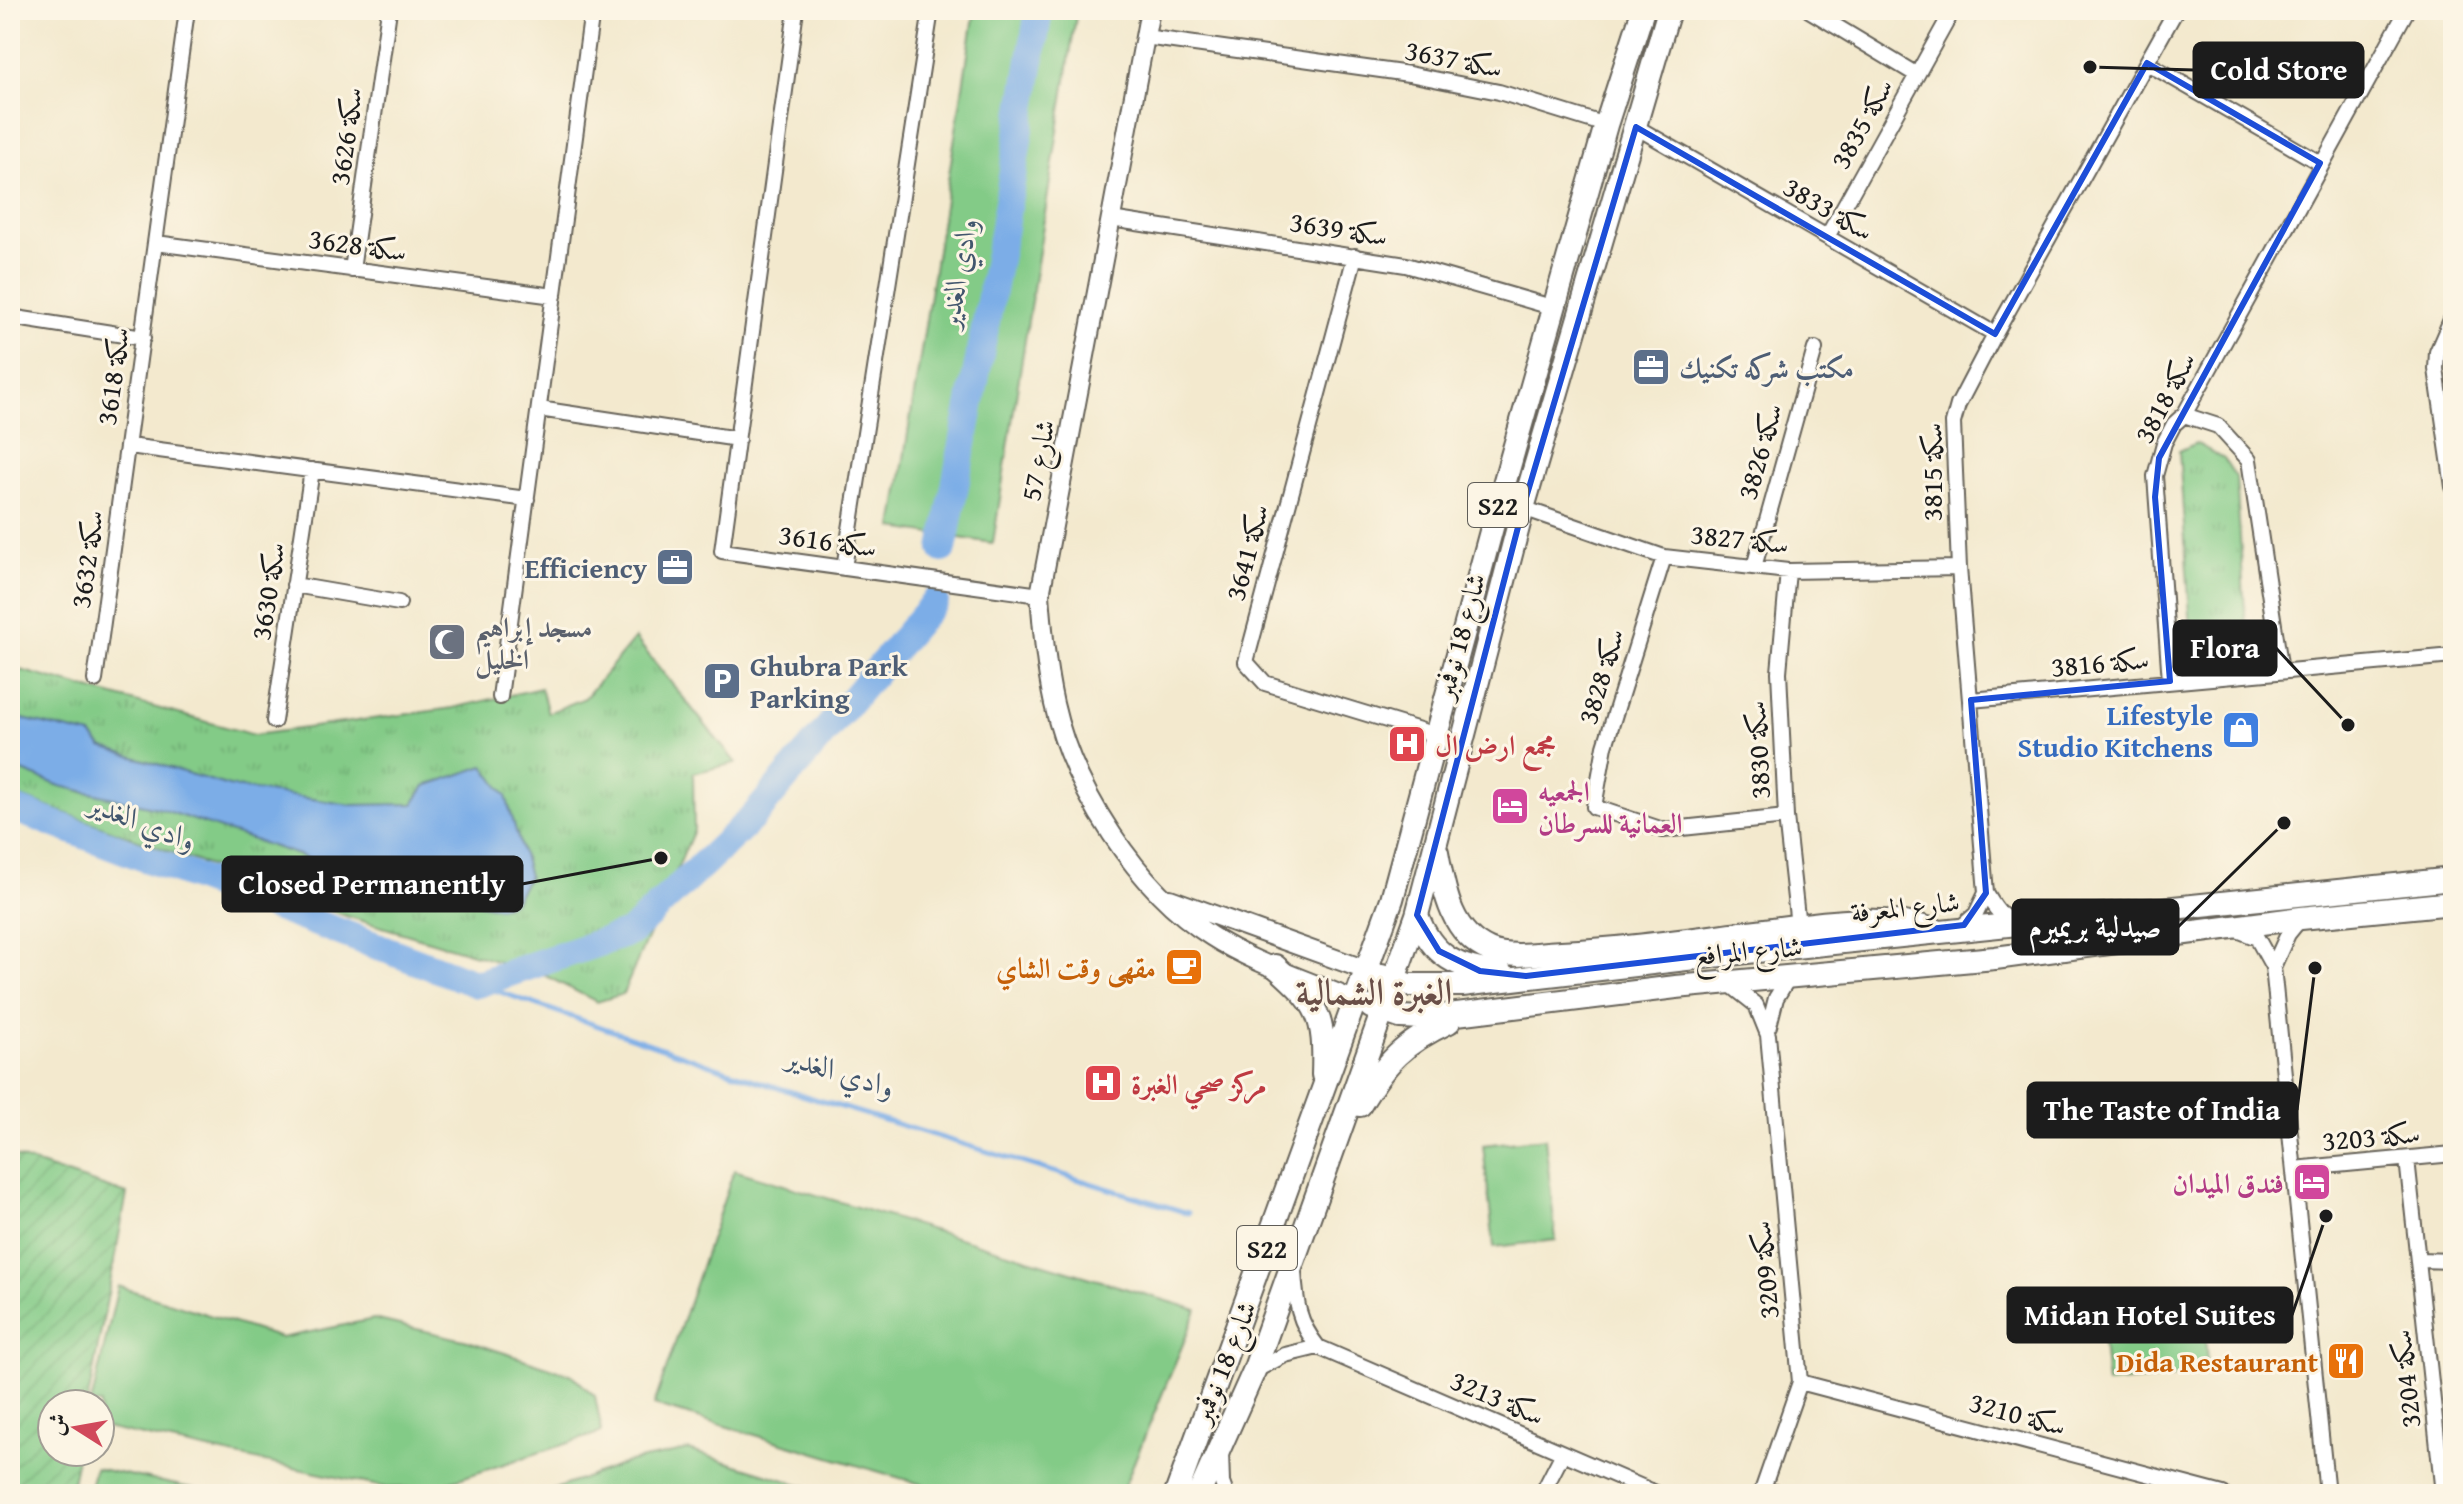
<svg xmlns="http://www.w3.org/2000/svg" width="2463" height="1504" viewBox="0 0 2463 1504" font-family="'Gentium Book Plus',Amiri,serif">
<defs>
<pattern id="park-tufts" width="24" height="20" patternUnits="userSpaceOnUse" patternTransform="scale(2)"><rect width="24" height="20" fill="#83cb87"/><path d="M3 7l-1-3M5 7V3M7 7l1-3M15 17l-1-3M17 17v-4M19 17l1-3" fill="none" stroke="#71ae74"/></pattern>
<pattern id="garden-furrows" width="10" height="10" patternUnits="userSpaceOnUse" patternTransform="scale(2)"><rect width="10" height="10" fill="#83cb87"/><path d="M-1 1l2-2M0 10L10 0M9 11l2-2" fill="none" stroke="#71ae74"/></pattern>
</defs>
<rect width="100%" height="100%" fill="#fcf5e5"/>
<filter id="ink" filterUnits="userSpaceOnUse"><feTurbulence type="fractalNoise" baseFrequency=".0125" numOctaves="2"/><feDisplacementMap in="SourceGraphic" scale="16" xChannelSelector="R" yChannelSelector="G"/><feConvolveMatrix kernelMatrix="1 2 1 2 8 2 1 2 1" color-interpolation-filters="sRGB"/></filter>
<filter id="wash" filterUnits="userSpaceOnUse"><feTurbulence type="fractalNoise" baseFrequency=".006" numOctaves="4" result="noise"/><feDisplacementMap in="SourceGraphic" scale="32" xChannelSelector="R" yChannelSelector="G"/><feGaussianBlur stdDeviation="1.8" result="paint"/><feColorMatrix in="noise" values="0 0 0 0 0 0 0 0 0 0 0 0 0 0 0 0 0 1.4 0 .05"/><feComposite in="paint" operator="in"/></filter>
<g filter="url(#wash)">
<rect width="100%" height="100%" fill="#f3e9ce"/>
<path fill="#83cb87" stroke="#507452" stroke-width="2" d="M975,10H1077L993,543L893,528Z
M1545,1138L1556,1240L1494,1247L1483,1145Z
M734,1170L1197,1310L1121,1494H954L654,1405Z
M118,1286L281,1338L374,1319L468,1341L572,1375L595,1396L602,1432L434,1487L388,1488L100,1427V1404H91Z
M2203,1312L2208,1374L2107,1384L2101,1321Z
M688,1450L831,1494H541L629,1462Z
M95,1468L220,1494H88Z"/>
<path fill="url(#park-tufts)" stroke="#507452" stroke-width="2" d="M2196,443L2224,459L2236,477L2246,627L2191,631L2179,451Z
M635,638L736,763L693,773L694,830L623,994L597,1002L546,976L349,917L10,793V667L254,735L453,708L541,688L548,713L585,698Z"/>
<path fill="url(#garden-furrows)" stroke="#507452" stroke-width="2" d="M10,1155L127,1194L87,1404H52V1452H78L70,1494H10Z"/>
<path fill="#7cade7" stroke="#4c6482" stroke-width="2" d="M10,716L91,735L102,747L229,786L351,805L413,804L425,786L484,766L506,796L529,876L514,902L499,908L423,890L378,892L301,856L161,809L60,786L10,766Z"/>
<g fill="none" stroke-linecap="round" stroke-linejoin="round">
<path stroke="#7cade7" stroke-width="5" d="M477,984L766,1084L1188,1213"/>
<path stroke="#7cade7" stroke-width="28" d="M943,549L1003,233L1039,10
M10,807L477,984L631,932L753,817L935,601"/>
</g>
</g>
<g filter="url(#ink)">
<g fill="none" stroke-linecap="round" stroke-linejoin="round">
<g stroke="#67645a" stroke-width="18">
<path id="minor" d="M796,10L722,551L1040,595
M1809,10L1917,75
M1145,37L1409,74L1499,92L1606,125
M2147,63L2320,163
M1636,127L1995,334
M1111,219L1406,265L1555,308
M1827,237L1953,10
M156,243L554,296
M1355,256L1246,662L1265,683L1436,735
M352,270L389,10
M2453,315L2437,352L2436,369L2453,487
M10,317L143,338
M539,409L738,439
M2184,415L2218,426L2249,460L2281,671
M129,446L527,499
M1523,508L1664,557L1788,571L1959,568
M1664,557L1605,746L1594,807L1663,830L1786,817
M1754,567L1815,349
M844,568L931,10
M1788,571L1779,672L1786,817L1798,926
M294,585L399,603
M95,680L187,10
M2170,681L2155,476L2164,443L2174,424L2184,415L2407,10
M500,697L592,10
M1971,700L2453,656
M274,721L312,470
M2017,922C2000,918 1994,907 1986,893L1959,568L1953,423L1958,405L1995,334L2176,10
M2235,929L2257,938L2273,967L2327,1494
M1958,930L1976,914L1986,893
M2273,967L2288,934L2301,918
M1728,983L1756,1005L1768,1035L1800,1382L1761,1494
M1769,1026L1776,998L1789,977
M2407,1159L2443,1494
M2294,1169L2453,1154
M2419,1260L2453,1261
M1294,1272C1296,1303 1298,1322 1318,1347L1658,1494
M1254,1371L1285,1355L1318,1347
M1800,1382L2223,1494
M1221,1451L1222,1483L1226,1494
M1764,1489L1781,1494
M1542,1494L1563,1453"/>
</g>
<g stroke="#67645a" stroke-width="22">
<path id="tertiary" d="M1150,10L1040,595C1043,632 1046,668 1054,704C1073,789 1137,889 1211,936C1254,964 1308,980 1355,1001
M1170,899L1366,970"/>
</g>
<g stroke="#67645a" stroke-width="26">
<path id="primary" d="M1437,852C1444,889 1450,933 1489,950C1510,959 1539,953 1561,952C1624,949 1686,940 1748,932C1808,925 1877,911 1935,930
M1417,915C1432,957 1458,969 1501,973
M1275,966C1319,1005 1325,1015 1323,1075
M1382,975L1409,985H1462L1747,952L2453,879
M1371,1007L1400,1017L1424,1018L1676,987L1995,958L2301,918L2453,903
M1360,1105C1386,1062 1403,1043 1449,1022
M1176,1494L1392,899L1497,509L1606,125L1643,10
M1199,1494L1254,1371L1417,915L1523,508L1669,10"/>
</g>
<use href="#minor" stroke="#fff" stroke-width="14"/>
<use href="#tertiary" stroke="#fff" stroke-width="18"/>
<use href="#primary" stroke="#fff" stroke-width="22"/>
</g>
</g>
<path fill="none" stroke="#1d4ed8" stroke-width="6" stroke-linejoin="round" d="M2147,63L2320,163L2159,458L2155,497L2170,681L1971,700L1986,893L1964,925L1526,976L1480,971L1439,951L1417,915L1523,508L1636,127L1995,334Z"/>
<defs>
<g id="office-square" transform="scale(2)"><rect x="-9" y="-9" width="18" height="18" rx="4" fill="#5c6f8a" stroke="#fcf5e5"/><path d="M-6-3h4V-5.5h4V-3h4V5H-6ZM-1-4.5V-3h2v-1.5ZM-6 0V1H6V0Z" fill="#fff"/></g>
<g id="mosque-square" transform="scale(2)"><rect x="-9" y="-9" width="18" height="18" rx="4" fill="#6b7280" stroke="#fcf5e5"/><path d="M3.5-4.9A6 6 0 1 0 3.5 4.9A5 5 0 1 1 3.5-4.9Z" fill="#fff"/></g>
<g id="parking-square" transform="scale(2)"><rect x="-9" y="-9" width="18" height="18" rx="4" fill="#5c6f8a" stroke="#fcf5e5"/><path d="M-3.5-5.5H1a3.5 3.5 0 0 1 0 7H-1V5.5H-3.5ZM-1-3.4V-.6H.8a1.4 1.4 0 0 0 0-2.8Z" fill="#fff"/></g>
<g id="shop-square" transform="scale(2)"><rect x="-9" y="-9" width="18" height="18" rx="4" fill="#3f7fe0" stroke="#fcf5e5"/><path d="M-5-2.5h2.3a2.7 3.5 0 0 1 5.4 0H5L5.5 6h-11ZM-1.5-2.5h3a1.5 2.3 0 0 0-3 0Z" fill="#fff"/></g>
<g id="hospital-square" transform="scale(2)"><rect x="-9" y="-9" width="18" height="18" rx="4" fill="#e0444e" stroke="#fcf5e5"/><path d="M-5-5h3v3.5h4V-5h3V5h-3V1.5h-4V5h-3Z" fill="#fff"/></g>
<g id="hotel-square" transform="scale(2)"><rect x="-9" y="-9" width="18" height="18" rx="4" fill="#d1479c" stroke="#fcf5e5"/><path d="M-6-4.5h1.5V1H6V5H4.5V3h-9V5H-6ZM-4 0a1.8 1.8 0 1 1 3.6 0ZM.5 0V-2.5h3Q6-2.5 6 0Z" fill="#fff"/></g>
<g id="cafe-square" transform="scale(2)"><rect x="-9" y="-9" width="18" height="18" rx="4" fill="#e8710a" stroke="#fcf5e5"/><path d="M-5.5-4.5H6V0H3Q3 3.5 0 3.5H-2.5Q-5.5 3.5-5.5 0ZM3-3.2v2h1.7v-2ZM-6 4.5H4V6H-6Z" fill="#fff"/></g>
<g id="restaurant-square" transform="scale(2)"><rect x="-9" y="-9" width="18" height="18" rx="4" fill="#e8710a" stroke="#fcf5e5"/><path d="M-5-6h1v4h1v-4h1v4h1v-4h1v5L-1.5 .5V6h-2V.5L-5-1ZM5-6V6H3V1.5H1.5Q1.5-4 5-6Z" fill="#fff"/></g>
</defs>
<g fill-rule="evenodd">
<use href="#office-square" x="1651" y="367"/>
<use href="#office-square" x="675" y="567"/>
<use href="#mosque-square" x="447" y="642"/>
<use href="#parking-square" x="722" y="681"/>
<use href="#shop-square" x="2241" y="730"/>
<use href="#hospital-square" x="1407" y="744"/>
<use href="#hotel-square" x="1510" y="806"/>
<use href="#cafe-square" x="1184" y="967"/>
<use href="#hospital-square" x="1103" y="1083"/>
<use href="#hotel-square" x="2312" y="1182"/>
<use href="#restaurant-square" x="2346" y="1361"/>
</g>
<g text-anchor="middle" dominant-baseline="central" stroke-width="6" stroke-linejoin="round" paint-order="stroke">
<g fill="#fcf5e5" stroke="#5f5d58" stroke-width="2">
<rect x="1468" y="483" width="60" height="44" rx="6"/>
<rect x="1237" y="1226" width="60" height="44" rx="6"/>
</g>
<g font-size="26" font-weight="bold" fill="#1c1c1c">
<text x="1498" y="505">S22</text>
<text x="1267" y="1248">S22</text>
</g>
<g font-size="28" fill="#1c1c1c" stroke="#fcf5e5">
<text transform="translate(1454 58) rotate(11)">سكة 3637</text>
<text transform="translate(1861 123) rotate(-61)">سكة 3835</text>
<text transform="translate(345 136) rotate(-82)">سكة 3626</text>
<text transform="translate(1829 208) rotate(30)">سكة 3833</text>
<text transform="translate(1339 228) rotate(9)">سكة 3639</text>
<text transform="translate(358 244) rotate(8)">سكة 3628</text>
<text transform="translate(112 376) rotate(-82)">سكة 3618</text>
<text transform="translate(2164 397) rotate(-62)">سكة 3818</text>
<text transform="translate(1759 451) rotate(-74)">سكة 3826</text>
<text transform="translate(1037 460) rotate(-79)">شارع 57</text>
<text transform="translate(1931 472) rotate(-90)">سكة 3815</text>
<text transform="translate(1740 538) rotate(6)">سكة 3827</text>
<text transform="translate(828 540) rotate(8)">سكة 3616</text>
<text transform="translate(1246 552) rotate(-75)">سكة 3641</text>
<text transform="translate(86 559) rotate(-82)">سكة 3632</text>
<text transform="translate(267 591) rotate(-81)">سكة 3630</text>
<text transform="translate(1459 636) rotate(-75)">شارع 18 نوفمبر</text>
<text transform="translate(2100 662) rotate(-5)">سكة 3816</text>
<text transform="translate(1600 676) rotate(-73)">سكة 3828</text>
<text transform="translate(1757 750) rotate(-93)">سكة 3830</text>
<text transform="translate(1905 906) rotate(-6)">شارع المعرفة</text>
<text transform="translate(1748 950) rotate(-5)">شارع المرافع</text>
<text transform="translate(2371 1136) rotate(-5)">سكة 3203</text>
<text transform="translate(1764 1270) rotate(-95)">سكة 3209</text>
<text transform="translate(1223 1362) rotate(-68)">شارع 18 نوفمبر</text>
<text transform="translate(2405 1379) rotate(-96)">سكة 3204</text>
<text transform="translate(1498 1397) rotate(23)">سكة 3213</text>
<text transform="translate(2018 1413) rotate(15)">سكة 3210</text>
</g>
<g font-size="28" font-weight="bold" fill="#4e5e75" stroke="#fcf5e5" text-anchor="start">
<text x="1679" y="367">مكتب شركه تكنيك</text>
<text x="647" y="567" text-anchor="end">Efficiency</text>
<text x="750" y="665">Ghubra Park<tspan x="750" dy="32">Parking</tspan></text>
</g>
<g font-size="28" font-weight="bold" fill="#5b616d" stroke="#fcf5e5" text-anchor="start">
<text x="475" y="626">مسجد إبراهيم<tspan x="475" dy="32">الخليل</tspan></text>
</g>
<g font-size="28" font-weight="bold" fill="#366cbe" stroke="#fcf5e5" text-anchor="end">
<text x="2213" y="714">Lifestyle<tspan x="2213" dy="32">Studio Kitchens</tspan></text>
</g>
<g font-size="28" font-weight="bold" fill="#be3a42" stroke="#fcf5e5" text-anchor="start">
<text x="1435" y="744">مجمع ارض ال</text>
<text x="1131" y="1083">مركز صحي الغبرة</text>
</g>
<g font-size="28" font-weight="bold" fill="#b23c85" stroke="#fcf5e5" text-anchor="start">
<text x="1538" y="790">الجمعيه<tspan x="1538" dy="32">العمانية للسرطان</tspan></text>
<text x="2284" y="1182" text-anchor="end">فندق الميدان</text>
</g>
<g font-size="28" font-weight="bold" fill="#c56008" stroke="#fcf5e5" text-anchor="end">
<text x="1156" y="967">مقهى وقت الشاي</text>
<text x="2318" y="1361">Dida Restaurant</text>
</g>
<g font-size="30" font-style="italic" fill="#42566d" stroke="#fcf5e5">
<text transform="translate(957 273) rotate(-80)">وادي الغدير</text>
<text transform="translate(143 821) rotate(21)">وادي الغدير</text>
<text transform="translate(841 1071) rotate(17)">وادي الغدير</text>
</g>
<g font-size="36" font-weight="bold" fill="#6a4f48" stroke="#fcf5e5">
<text x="1374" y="990">الغبرة الشمالية</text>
</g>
</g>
<path fill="none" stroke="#1c1c1c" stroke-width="3" d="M2090 67L2194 70M2348 725L2276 648M661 858L522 884M2284 823L2178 927M2315 968L2297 1110M2326 1216L2292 1315"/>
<g fill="#1c1c1c" stroke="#fcf5e5" stroke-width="3">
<circle cx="2090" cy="67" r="8"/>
<circle cx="2348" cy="725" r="8"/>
<circle cx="661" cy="858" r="8"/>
<circle cx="2284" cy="823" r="8"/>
<circle cx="2315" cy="968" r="8"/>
<circle cx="2326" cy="1216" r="8"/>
</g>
<g fill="#1c1c1c" stroke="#1c1c1c" stroke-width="3">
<rect x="2194" y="43" width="169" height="54" rx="8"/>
<rect x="2174" y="621" width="102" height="54" rx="8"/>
<rect x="223" y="857" width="299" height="54" rx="8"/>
<rect x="2013" y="900" width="165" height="54" rx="8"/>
<rect x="2028" y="1083" width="269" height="54" rx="8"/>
<rect x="2008" y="1288" width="284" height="54" rx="8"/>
</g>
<g font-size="30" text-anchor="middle" font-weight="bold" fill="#fff">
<text x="2279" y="80">Cold Store</text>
<text x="2225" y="658">Flora</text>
<text x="372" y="894">Closed Permanently</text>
<text x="2095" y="937">صيدلية بريميرم</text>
<text x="2162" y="1120">The Taste of India</text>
<text x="2150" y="1325">Midan Hotel Suites</text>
</g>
<rect width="2463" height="1504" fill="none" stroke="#fcf5e5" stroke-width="40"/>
<g transform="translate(76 1428) rotate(281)"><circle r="38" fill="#fcf5e5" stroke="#a29e95" stroke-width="2"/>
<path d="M0-6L14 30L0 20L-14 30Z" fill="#d1495b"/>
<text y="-12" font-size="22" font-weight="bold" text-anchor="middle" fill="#1c1c1c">ش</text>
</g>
</svg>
